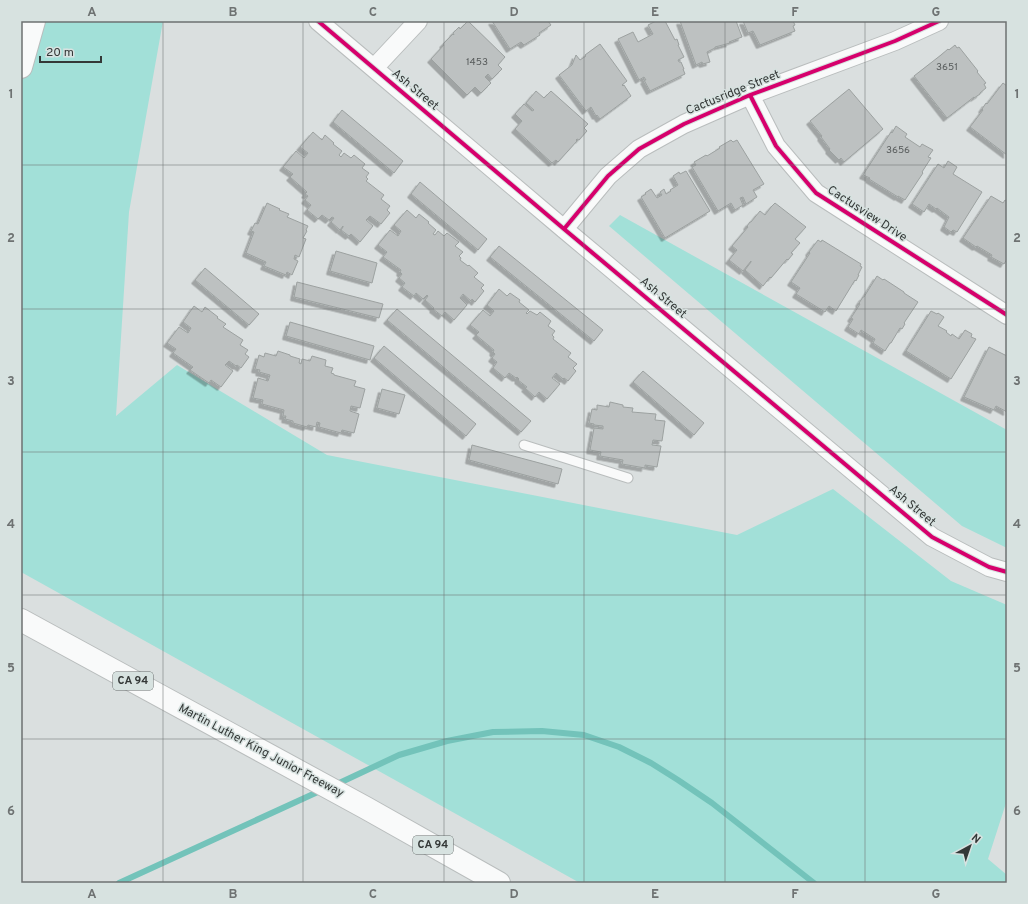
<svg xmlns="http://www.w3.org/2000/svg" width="1028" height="904" viewBox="0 0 1028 904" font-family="Overpass,sans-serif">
<defs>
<filter id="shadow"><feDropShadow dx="-3.5" dy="3.5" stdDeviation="0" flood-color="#0004"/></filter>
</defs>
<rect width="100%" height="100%" fill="#dadfdf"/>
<path fill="#a2e0d8" d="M21,21H163L129,212L116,416L177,365L327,455L737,535L833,489L951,581L1007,605V800L988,859L1007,875V883H580L21,572Z
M620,215L1007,430V548L962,526L609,226Z"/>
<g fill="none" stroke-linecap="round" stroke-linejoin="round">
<path stroke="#73c3ba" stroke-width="6" d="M335,785L399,755L447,741L493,732L542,731L584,735L619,747L651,763L678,780L712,803L814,883
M119,883L322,790"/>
</g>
<path fill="#bdc1c1" stroke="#9ca1a0" filter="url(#shadow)" d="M468,21L505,57L498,65L502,69L492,79L488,74L485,77L491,83L481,93L475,87L467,95L431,59L444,45L443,44L453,34L454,35L453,33L459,27L460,29Z
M492,21H548L551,25L539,33L540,35L524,45L521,42L510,49Z
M656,21H665L675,40L677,39L679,45H678L684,57L678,60L679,62H681L684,69H683L685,74L650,91L644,80H646L644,77L639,80L618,39L633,32L638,42L653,34L648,25Z
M680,21H736L742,37L729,42L730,43L715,47V48L707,52L710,62L703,64L702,62L696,65Z
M743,21H793L795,25L793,26L795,31L760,45L753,31L748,33Z
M600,44L627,81L622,85L623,86L624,85L631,96L600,119L597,115L596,116L591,107L586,111L559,75L572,65L576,55L580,60L586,56L585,55Z
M955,45L957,48L959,47L978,71L977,72L986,83L984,84L986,88L980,93V94L974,98V97L947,118L914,76L941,55L948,49L949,50Z
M1003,83L1007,86V155L970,127L983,110L982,109L986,103L987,104Z
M849,89L883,129L844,162L841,158L839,160L829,150L830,149L821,137L822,136L810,121Z
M536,91L544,98L551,91L588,124L584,128L587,131L579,140L577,139L576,140L577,141L558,162L556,160L552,163L515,129L522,121L515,114L524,104L532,111L534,110L526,103Z
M342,110L403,161L394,173L333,122Z
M896,126L907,134L905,137L920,147L922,144L933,150L928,157L931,158L922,172L923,173L905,200L898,196V197L869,179L870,178L863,175L891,132L892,133Z
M313,132L322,140L325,135L334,143L333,144L342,151L339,155L341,157L344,153L351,158L354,155L365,164L362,168L369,173L366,177L368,179L366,181L384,195L381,199L390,206L387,210L390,213L381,224L370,216L366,220L373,226L360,242L351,234L349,236L341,230L343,227V226L340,230L331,222L334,218L332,217L329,220L322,215L318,219L307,210L311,205L305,200L308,196L305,194L307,192L290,177L293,174L283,167L296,151L304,158L308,153L300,147Z
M731,140L733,142L737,140L764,184L753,190L757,197L746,204L743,197L740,198L743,205L735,210L731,203L718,211L692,167L696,165L694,162L706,155L707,156L720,148L719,147Z
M948,161L957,167L953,174L982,192L957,232L953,230L951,232L944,227L949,217L937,208L936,209L929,204L924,212L912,204L938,164L944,168Z
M686,171L710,211L665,238L641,197L646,194L645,193L651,189L657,198L662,195L660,192L664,189L666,194L671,191L670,190L678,185L673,176L679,172L680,174Z
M420,182L487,239L478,250L411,194Z
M991,196L1003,203L1005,200L1007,201V259L1004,264L991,257L992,255L977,246L976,247L963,238Z
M267,203L280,209L279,210L289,214L287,217L308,226L306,230L307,231L303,238L306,239L299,257L295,255L294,259L298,261L292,275L287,272L286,275L264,266L266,262L246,253L254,232L251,231L255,223L258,224Z
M775,203L806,227L795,239L800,243L791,253L793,254L788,260L787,259L771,278L770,277L763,286L745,270L751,262V261L743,271L729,260L737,250L732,246L748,227L747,226L750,222H751L760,211L765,215L771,207Z
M407,210L416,218L419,214L429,222L428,223L436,230L433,234L435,235L438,231L444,236L447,233L459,242L455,246L463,252L459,256L461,258L460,260L468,266L469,265L478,273L474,277L484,285L481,288L484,291L475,302L472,299L471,301L463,294L460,298L467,305L454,320L445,312L442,316L433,309L434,308L425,300L428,296L427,295L423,299L416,293L414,296L402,287L405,283L399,278L402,274L400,272L401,270L383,257L387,252L378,245L390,230L398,236L401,231L394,225Z
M818,240L821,242L822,240L861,264L860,266L862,267L858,275H859L856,281L855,280L836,311L829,306L825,312L796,294L800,288L791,282L810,253L809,252Z
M499,246L603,330L594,341L490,257Z
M336,251L377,263L372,283L330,271Z
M205,268L259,314L249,325L195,280Z
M877,276L883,280L884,279L904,292V293L918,302L904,323L905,324L902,329L900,328L891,343H890L885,351L873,343L875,339L861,330L859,334L848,327L853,319L851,318L860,304L859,303L863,297H864Z
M297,282L383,304L379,318L294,297Z
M499,289L507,296L510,293L520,300L519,302L529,310L526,313L527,314L530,311L537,315L540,312L551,321L548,326L555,331L552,335L554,337L553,339L571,353L568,357L577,364L573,368L576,371L568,381L564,378L563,379L556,373L552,378L560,384L547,399L539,392L535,397L525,388L527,387L518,380L519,379L517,377L516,378L509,373L505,378L493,368L497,362L492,358L495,354L493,352L494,350L476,335L479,332L470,325L483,310L490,316L494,311L487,305Z
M194,306L202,312L205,307L218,317L217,318L226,324L223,327L243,340L240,345L248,350L245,354L249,357L241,368L237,365L236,366L229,361L225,365L233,371L221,387L211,380L209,383L190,370L193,367L173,353L176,349L167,343L179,327L188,333L191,328L183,322Z
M397,309L531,421L521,432L387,320Z
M931,311L937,314L938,313L944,317L938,326L947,331L946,332L951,336L952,334L959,339L965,330L972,334L971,337L976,339L951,379L906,351Z
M290,322L374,346L370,360L286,336Z
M384,346L476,424L466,436L374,358Z
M989,347L1007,356V412L996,406L994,410L964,397Z
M278,351L290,355V356L300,359L299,363L301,364L302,359L310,361L312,356L326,360L325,366L333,368L331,373L334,374V375L356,381L354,386L365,389L360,408L351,406L350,411L359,414L354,433L342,430L341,433L319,427L320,423L317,422L316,427L308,425L307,427L293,423V421L285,419L286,416H283L284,410L262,404L263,400L253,398L258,378L268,381L270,375L259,372L260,370L255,369L259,355L264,357L265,353L276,356Z
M643,371L704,423L694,435L633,382Z
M382,389L405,395L399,414L377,408Z
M610,402L623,405V407L633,408L632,412L656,414L655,420L665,421L662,441L653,440L652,445L661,446L657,467L645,465V468L622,464L623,460L600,456L601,452L590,450L594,428L603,429V426L594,425V424L589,423L592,409L597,410V405L609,407Z
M472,445L562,469L558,484L469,460Z"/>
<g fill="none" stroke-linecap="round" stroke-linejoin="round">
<g stroke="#b9bdbd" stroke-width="11">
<path id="service" d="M524,445L628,478"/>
</g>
<g stroke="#b9bdbd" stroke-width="20">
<path id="minor" d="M318,21L564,229L932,537L989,567L1007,572
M374,68L418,21
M750,95L776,146L816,193L1007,315
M564,229L608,176L639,149L684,124L750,95L895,41L939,21"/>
</g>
<g stroke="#b9bdbd" stroke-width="24">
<path id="motorway" d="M21,67L34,21
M21,620L366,808L499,883"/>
</g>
<use href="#service" stroke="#f9fafa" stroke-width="9"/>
<use href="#minor" stroke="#f9fafa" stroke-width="18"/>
<use href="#motorway" stroke="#f9fafa" stroke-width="22"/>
<g stroke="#d7e2e0" stroke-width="6">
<path id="cycleway" d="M318,21L564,229L932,537L989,567L1007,572
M750,95L776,146L816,193L1007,315
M564,229L608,176L639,149L684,124L750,95L895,41L939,21"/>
</g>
<use href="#cycleway" stroke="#d6006c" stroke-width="4"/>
</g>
<path fill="none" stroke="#6e7272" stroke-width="1" stroke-opacity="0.55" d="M163,21V883M303,21V883M444,21V883M584,21V883M725,21V883M865,21V883M21,165H1007M21,309H1007M21,452H1007M21,595H1007M21,739H1007"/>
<g text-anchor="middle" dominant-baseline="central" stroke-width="3" stroke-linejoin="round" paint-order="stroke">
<g font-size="10" fill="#565a5a">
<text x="477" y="62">1453</text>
<text x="947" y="67">3651</text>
<text x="898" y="150">3656</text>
</g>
<g fill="#d7e2e0" stroke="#656b6a" stroke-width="1">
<rect x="113" y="672" width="40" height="18" rx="3"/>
<rect x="413" y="836" width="40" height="18" rx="3"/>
</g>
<g font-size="11" font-weight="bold" fill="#343837">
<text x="133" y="681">CA 94</text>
<text x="433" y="845">CA 94</text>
</g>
<g font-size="12" fill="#343837" stroke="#d7e2e0">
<text transform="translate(415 90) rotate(40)">Ash Street</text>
<text transform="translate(733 93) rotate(-22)">Cactusridge Street</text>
<text transform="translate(867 214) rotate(33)">Cactusview Drive</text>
<text transform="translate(663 298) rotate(40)">Ash Street</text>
<text transform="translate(912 506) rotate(40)">Ash Street</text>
<text transform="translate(261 751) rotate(28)">Martin Luther King Junior Freeway</text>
</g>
</g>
<rect width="1028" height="904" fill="none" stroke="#d7e2e0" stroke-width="44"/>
<g transform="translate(970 846) rotate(40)" stroke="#d7e2e0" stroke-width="3" paint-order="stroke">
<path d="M0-3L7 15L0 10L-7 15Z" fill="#343837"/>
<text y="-6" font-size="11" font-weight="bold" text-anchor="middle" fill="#343837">N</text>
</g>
<path d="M40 56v6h61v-6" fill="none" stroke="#343837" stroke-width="2"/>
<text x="46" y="56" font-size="12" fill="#343837" stroke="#d7e2e0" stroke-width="3" paint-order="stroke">20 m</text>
<rect x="22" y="22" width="984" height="860" fill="none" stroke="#6e7272" stroke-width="1.5"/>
<g font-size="13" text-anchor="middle" font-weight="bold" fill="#6e7272">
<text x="92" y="16">A</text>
<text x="233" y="16">B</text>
<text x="373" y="16">C</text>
<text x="514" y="16">D</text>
<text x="655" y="16">E</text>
<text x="795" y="16">F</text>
<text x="936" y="16">G</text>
<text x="11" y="98">1</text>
<text x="1017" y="98">1</text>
<text x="11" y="242">2</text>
<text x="1017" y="242">2</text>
<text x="11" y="385">3</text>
<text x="1017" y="385">3</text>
<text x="11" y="528">4</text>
<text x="1017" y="528">4</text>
<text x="11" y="672">5</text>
<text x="1017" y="672">5</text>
<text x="11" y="815">6</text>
<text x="1017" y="815">6</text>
<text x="92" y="898">A</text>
<text x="233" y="898">B</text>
<text x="373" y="898">C</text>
<text x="514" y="898">D</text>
<text x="655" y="898">E</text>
<text x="795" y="898">F</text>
<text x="936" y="898">G</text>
</g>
</svg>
